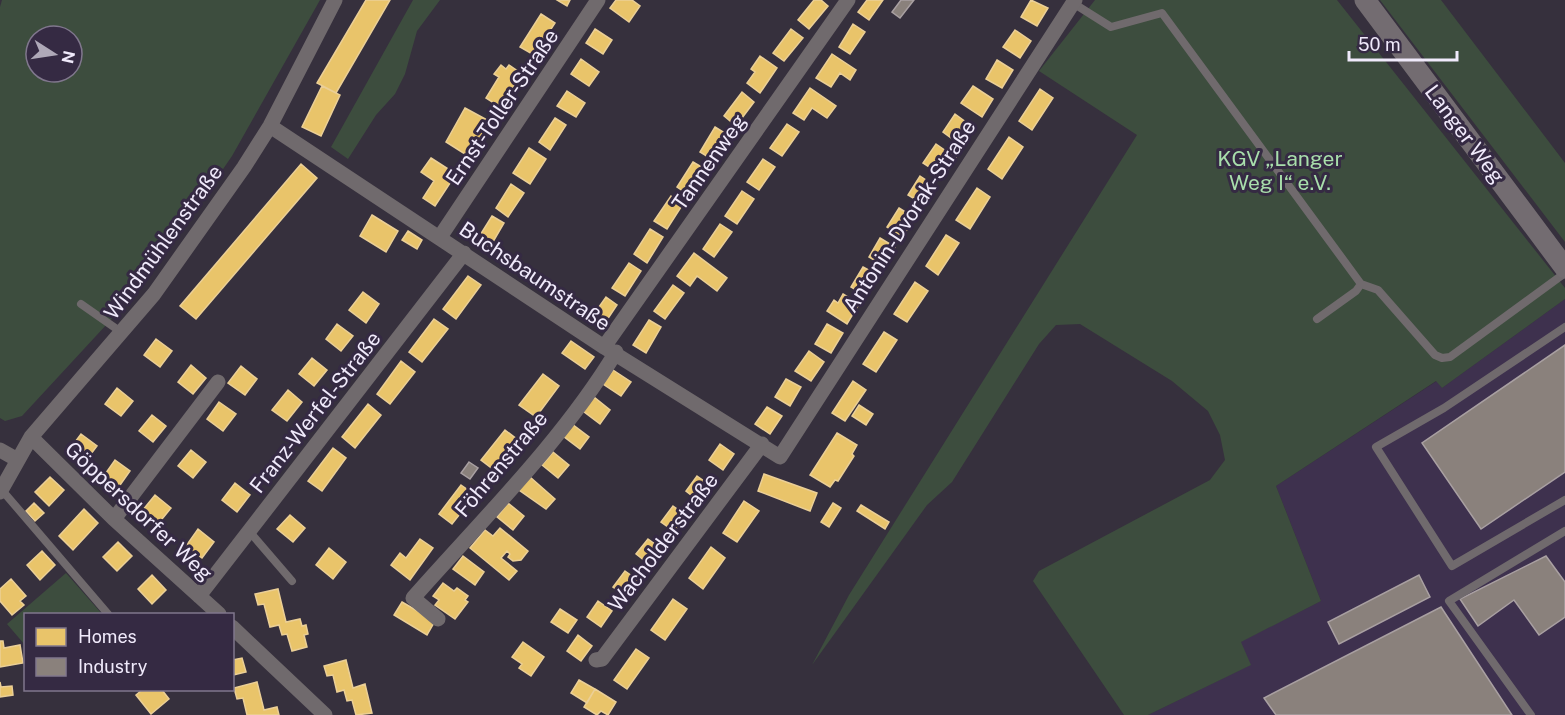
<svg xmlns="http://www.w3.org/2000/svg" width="1565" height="715" viewBox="0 0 1565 715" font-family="'Public Sans',sans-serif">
<rect width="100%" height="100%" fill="#36303d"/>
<path fill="#3e314e" d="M1565,299V715H1148L1250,665L1240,642L1321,601L1276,486L1437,381L1442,388Z"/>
<path fill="#3d4d3e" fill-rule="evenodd" d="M2,0H320L232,156L144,284L22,416L5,421L0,418V7ZM36,36H72V72H36Z
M413,0H440L417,31L405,74L395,94L376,115L348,159L331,147Z
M1095,0H1337L1565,288V299L1442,388L1436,381L1276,486L1321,601L1241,642L1251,665L1148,715H1124L1033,581L1039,571L1210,480L1225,460L1220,435L1208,411L1172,381L1080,324L1056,325L1039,344L952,482L927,505L812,665L849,595L1137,135L1039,71Z
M1380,0H1441L1565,163V242Z
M66,573L102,614H26L25,645L7,624Z"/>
<path fill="#e9c46a" stroke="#ebcf96" stroke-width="1.5" d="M366,0H390L336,93L317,83Z
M557,0H570L567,6Z
M616,0H632L640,6L629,22L610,8Z
M814,0H821L828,6L809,29L798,20Z
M867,0H883L869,20L858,12Z
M1031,0L1048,8L1037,26L1021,17Z
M541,14L555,23L534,55L520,47Z
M853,24L865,32L850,54L839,47Z
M595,29L612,40L603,54L586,43Z
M791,29L803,38L784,61L773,53Z
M1015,30L1031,41L1020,58L1003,47Z
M832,54L856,70L850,80L840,73L831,87L816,78Z
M760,56L777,68L760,93L747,83L755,72L751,69Z
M581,59L599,72L589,86L571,74Z
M997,60L1013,70L1002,88L986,79Z
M501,65L506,69L509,65L522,74L500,107L486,98L499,77L494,74Z
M322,86L340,95L321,136L302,127Z
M973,86L993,99L982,117L961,103Z
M810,88L836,106L827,118L812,108L804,120L793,113Z
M1040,89L1053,98L1032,130L1019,121Z
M567,91L585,103L576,117L557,106Z
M742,92L754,102L736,126L724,116Z
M465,108L491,122L468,156L446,142Z
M955,114L974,128L962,146L943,132Z
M555,118L566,125L550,150L539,142Z
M787,124L799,132L782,156L770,148Z
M715,127L728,135L713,160L700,152Z
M1009,137L1023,147L1002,179L988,169Z
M936,144L956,158L943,176L923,163Z
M529,148L546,159L530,184L513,173Z
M431,158L456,174L435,206L423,198L434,181L421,172Z
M763,159L775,167L759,190L747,182Z
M693,162L705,169L689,195L677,187Z
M301,164L317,178L196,319L180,306Z
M920,176L935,186L923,204L908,195Z
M511,184L524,193L508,217L496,208Z
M977,188L990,197L970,229L956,220Z
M742,191L754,199L737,224L725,216Z
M671,196L683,204L667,229L654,221Z
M899,208L915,218L902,237L887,227Z
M372,215L398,231L386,252L360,236Z
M492,216L504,223L490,247L477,240Z
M720,224L732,232L714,257L703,249Z
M650,229L663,237L647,263L634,254Z
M408,231L422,240L417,249L402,240Z
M946,235L959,243L938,275L926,266Z
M880,238L895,247L884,266L869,257Z
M694,253L727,278L717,291L697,276L690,286L677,276Z
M629,263L641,271L625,296L612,288Z
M863,267L878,275L866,296L851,287Z
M468,276L481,285L456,319L443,309Z
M915,282L928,291L907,322L894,314Z
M673,285L684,293L665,319L654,311Z
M363,292L379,304L366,323L349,310Z
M843,294L859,304L847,324L827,311L834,300L838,303Z
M606,297L617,305L601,329L589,321Z
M434,319L448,329L422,362L409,352Z
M649,320L661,327L646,353L633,345Z
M337,324L353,336L341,351L326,339Z
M827,324L843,333L831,353L815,344Z
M884,332L897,340L876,372L863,364Z
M156,339L172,351L160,367L144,355Z
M571,341L594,357L585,369L562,353Z
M809,351L824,362L811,381L795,371Z
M312,358L327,370L314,386L299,374Z
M401,361L415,372L390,404L377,394Z
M191,365L206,378L193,394L178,382Z
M241,366L257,379L245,395L228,383Z
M613,370L631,382L621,396L603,384Z
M543,374L559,386L536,417L519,405Z
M786,379L801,387L790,406L775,397Z
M853,381L866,390L845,421L832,413Z
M117,388L133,401L121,416L105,404Z
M288,390L302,402L287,421L272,410Z
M594,397L610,410L600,424L583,411Z
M219,402L236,414L223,431L207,419Z
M368,404L381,415L355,448L342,437Z
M859,405L873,414L866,425L852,416Z
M767,407L782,416L770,434L755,424Z
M152,415L166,426L153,442L139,431Z
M572,424L589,437L580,449L563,436Z
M505,430L518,440L494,470L481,460Z
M837,433L857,445L852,454L854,456L838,481L835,480L830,487L810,475Z
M81,434L97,446L85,462L69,450Z
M720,444L734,454L723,470L709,460Z
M333,448L346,458L322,491L308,481Z
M191,450L206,462L193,478L178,466Z
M553,452L569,465L558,478L542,465Z
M115,460L130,471L118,488L103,477Z
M764,474L817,493L810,511L758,491Z
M697,476L711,486L700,502L686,491Z
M50,477L64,490L49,506L35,492Z
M530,477L555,499L546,509L519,490Z
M235,483L250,495L237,512L222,500Z
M461,485L475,495L452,524L439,514Z
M155,495L171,508L158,524L142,511Z
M744,501L759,511L737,542L723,533Z
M34,503L44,513L35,521L26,511Z
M508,503L524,516L513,530L497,517Z
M833,503L841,508L829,527L821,522Z
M861,505L889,522L885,529L857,511Z
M673,506L687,516L675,532L661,522Z
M84,509L98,523L73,550L59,536Z
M290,515L305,528L293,542L277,529Z
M500,528L528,551L521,560L513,561L508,557L510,554L507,551L501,558L517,571L509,580L470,548L485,530L493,536Z
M198,529L214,542L202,558L186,546Z
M420,539L433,548L410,580L391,565L400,553L406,558Z
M648,539L662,549L650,565L636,554Z
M118,542L132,556L117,571L103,557Z
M711,547L725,558L703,589L689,578Z
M329,548L346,562L333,579L316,565Z
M42,551L55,565L40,580L27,565Z
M463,556L484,572L475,585L453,569Z
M625,571L639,581L627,597L613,587Z
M152,575L166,590L152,604L138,589Z
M11,579L26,596L20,601L24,605L12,615L0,601V589Z
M443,583L454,591L457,588L468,596L465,600L468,602L455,619L435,605L439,600L433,596Z
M278,589L286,622L300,619L302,626L306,625L308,634L304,635L307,647L292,651L287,634L282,635L279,625L270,627L264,604L258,605L255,594Z
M673,599L687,609L665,640L651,630Z
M598,601L612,611L601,627L587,617Z
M402,602L435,621L427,635L394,615Z
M560,609L577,620L568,633L551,622Z
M578,635L592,646L581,661L567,651Z
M0,641H3L4,648L20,645L23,663L0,667Z
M523,642L544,657L531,676L519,668L522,664L512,657Z
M636,649L649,658L627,689L614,680Z
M242,658L246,672L233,675L232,660Z
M346,660L353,688L365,684L372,713L356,715L352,700L347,701L344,690L337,692L333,675L327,676L324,666Z
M579,680L595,689L587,703L571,693Z
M0,682L1,687L12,686L13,695L0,697Z
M257,682L264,710L277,707L279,715H247L243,698L237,699L234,688Z
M595,689L616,702L608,715L601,711L597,715L584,707Z
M142,690H162L169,699L151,714L136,695Z"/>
<path fill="#8a817c" stroke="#a9a0a2" stroke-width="1.5" d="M901,0H914L900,18L892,12Z
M1565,345V472L1481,529L1422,443Z
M469,462L478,468L470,479L461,473Z
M1546,556L1565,582V617L1539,635L1514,600L1478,626L1460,599Z
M1419,575L1430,597L1339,644L1328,622Z
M1441,607L1512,715H1276L1264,698Z"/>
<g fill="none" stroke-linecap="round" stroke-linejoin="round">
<path stroke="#706a6d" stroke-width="8" d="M1073,3L1111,27L1162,13L1361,284L1356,291L1317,319
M1361,284L1378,290L1435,355L1442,358L1450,357L1565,273
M81,304L121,332
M1565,327L1444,408L1376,447L1452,566L1565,500
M1,489L108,614
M249,531L292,581
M1531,715L1449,601L1565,531"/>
<path stroke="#706a6d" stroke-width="15" d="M270,126L604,347L780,457L1075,0
M440,237L598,0
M604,347L848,0
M31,437L114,519L219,614
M0,450L16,459
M0,492L31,437L154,294L244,167L270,126L335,0
M114,519L218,382
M199,596L464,253
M438,619L413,598C481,521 563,440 616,352
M232,627L325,715
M596,660L602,659L762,444"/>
<path stroke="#736c71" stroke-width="21" d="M1365,0L1565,268"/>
</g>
<g text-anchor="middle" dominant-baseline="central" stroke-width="6" stroke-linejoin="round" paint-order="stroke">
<g font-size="21" fill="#f0eafb" stroke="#352a43">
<text transform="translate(502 107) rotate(-56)">Ernst-Toller-Straße</text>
<text transform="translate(1465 134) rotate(53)">Langer Weg</text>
<text transform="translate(709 162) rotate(-55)">Tannenweg</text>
<text transform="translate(909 216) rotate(-57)">Antonin-Dvorak-Straße</text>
<text transform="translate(163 242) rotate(-54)">Windmühlenstraße</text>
<text transform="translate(535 276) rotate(34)">Buchsbaumstraße</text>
<text transform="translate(315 412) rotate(-52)">Franz-Werfel-Straße</text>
<text transform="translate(501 464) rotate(-50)">Föhrenstraße</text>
<text transform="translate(139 511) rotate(43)">Göppersdorfer Weg</text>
<text transform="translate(663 542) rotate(-53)">Wacholderstraße</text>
</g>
<g font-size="21" fill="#a8deab" stroke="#352a43">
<text x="1280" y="158">KGV „Langer<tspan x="1280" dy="24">Weg I“ e.V.</tspan></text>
</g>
</g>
<rect x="24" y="613" width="210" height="78" fill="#352a43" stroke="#80778d" stroke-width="1.5"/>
<rect x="36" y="628" width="30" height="18" fill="#e9c46a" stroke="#80778d" stroke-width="1.5"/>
<text x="78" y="643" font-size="18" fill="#f0eafb">Homes</text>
<rect x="36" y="658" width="30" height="18" fill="#8a817c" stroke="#80778d" stroke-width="1.5"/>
<text x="78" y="673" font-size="18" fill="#f0eafb">Industry</text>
<g transform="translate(54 54) rotate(102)"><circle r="28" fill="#352a43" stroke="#80778d" stroke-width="1.5"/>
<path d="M0-4.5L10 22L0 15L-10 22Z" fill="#afa9b8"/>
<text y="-9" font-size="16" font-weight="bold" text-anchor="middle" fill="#f0eafb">N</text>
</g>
<path d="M1349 51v9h108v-9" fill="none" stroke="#f0eafb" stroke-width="3"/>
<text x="1358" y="51" font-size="18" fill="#f0eafb" stroke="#352a43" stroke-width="4.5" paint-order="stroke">50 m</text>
</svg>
